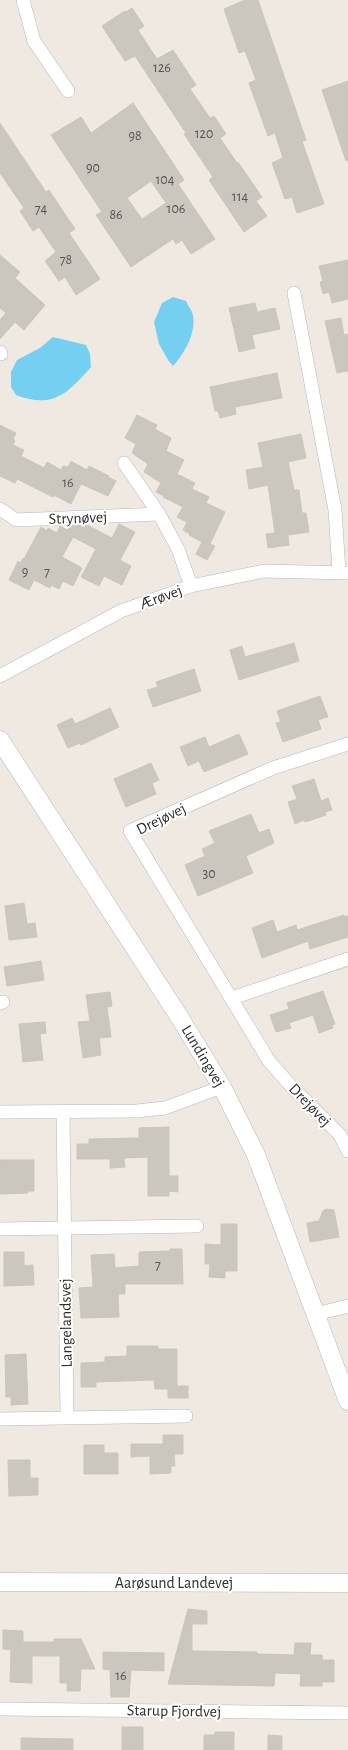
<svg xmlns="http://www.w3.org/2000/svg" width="348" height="1750" viewBox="0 0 348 1750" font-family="'Alegreya Sans',sans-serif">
<rect width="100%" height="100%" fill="#efe9e1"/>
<path fill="#75cff0" d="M173,297L186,301C187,304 190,308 192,312C198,330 185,353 173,366L168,360L159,344L154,322L162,303Z
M53,337L86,345L90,354L91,367C67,394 53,409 16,395L11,387V372L17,360L40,348Z"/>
<path fill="#cbc7bf" stroke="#cbc5ba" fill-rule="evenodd" d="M245,0H258L306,140L302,141L324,204L297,213L292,197L285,199L272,163L283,158L275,133L268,136L249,83L256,80L245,51L239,53L224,9Z
M132,8L144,26L138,30L157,59L173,50L196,85L190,89L210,118L214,116L226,134L220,138L237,163L238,162L262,197L256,201L267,216L244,232L209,180L213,177L184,134L186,133L135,56L125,61L102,26L125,11L126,12Z
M348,81V160L346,161L322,90Z
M133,103L184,180L178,184L215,239L191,254L182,240L176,244L173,239L131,267L96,215L102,212L51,135L81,117L91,133ZM151,181L166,203L142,219L127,198Z
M0,123L46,192L49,190L75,229L69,233L100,279L76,295L65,277L59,281L45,261L56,252L39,227L33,231L20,211L24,208L0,173Z
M0,255L20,272L15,278L45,305L24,330L15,322L0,339V320L6,313L0,308Z
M348,260V299L332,303L329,292L323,294L320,282L323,281L319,266Z
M255,303L257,312L275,308L280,329L252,335L255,348L239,352L229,308Z
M341,318L344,335L348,334V371L337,373L325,321Z
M277,373L282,398L235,407L236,414L220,418L218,411H215L210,387Z
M137,415L157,425L155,429L171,438L166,451L184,460L177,474L195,483L192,489L209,497L206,503L225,512L210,544L215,546L207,560L196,554L202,542L189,535L190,534L183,530L187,522L177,517L183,507L163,497L164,496L156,492L161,483L144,472L148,464L132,453L136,444L125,438Z
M0,425L16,433L13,439L15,440L13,445L24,450L21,456L44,468L47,462L61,470L63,466L68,467L71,461L87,470L89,466L109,476L108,477L116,481L108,496L81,484L71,504L54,495L53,497L17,479L15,483L0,476Z
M301,434L306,458L288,462L294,490H299L302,513H306L309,532L288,535L289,545L268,548L266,534L275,533L268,485L249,489L246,470L263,467L258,443Z
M119,524L135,532L120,560L131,566L122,585L104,576L99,586L81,577L96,549L73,537L62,557L82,568L73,586L63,581L59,589L51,585L50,588L34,580L29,590L9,580L18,561L20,563L23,558L24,559L41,527L47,531L48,528L57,533L60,526L67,530L69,526L87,525L112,538Z
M294,643L299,661L239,680L230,650L242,646L245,657Z
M194,669L201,691L153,707L147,690L158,687L156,682Z
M320,696L328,717L318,720L321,729L283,742L276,723L281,722L277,711Z
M110,708L119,727L81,745L80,743L68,748L57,725L72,718L75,724Z
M239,734L248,754L204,772L199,761L188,766L180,747L205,737L209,747Z
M151,763L159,780L152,783L156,794L126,807L114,779Z
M314,779L321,801L328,798L332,810L325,812L326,815L305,822L304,820L295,824L288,802L297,799L292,786Z
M251,814L259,833L269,829L274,843L246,856L253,873L198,896L185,865L205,856L202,849L215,843L209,831Z
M24,903L27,924L35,923L37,937L9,940L5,906Z
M344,915L345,917L348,916V937L310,949L308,941L262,958L252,928L273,920L277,932L296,925L297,930Z
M41,961L44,980L7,986L4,967Z
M323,991L335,1024L332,1025L333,1028L319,1033L313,1015L289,1023L291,1028L276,1032L270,1015L289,1009L287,1003Z
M110,992L112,1006L107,1007L111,1037L99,1038L101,1055L83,1058L78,1022L90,1021L86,995Z
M45,1022L46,1033L40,1034L43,1060L23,1062L19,1024Z
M169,1127V1176H178V1192L169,1191V1196H148V1157L124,1158L125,1167L110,1168V1159H77V1144H89V1139L139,1138V1128Z
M0,1160H34V1191H28V1193L0,1194Z
M326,1209L334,1210L339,1237L310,1242L307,1223L319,1221L323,1211Z
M221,1224H237V1271H225V1278L209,1277L210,1264H205V1244L221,1245Z
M170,1249H182L183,1284H125V1294H118L119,1317L81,1318L79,1288L93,1287L91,1255L114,1254L115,1268L139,1266V1252L170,1251Z
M4,1252H24V1266L33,1265L34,1285L4,1286Z
M127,1346H158V1349H177V1386H188V1398H168V1389H155L154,1380L96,1382V1387H81V1363L105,1362V1357L127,1356Z
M26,1354L28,1404L11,1405V1397H6L5,1355Z
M163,1435H183V1454H174L175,1466H171V1473L150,1474V1456L131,1457V1444H163Z
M84,1445H104V1453H118V1474H84Z
M8,1460H30V1478H38V1495L9,1496Z
M188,1609L207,1611V1624H192V1651L257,1652V1654L294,1655L295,1643H311L310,1655H322V1660H334V1682H322V1686H300L301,1674L275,1673L274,1686L168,1684Z
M3,1630L23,1631V1642H54V1639H81L95,1669H81L80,1691H67V1683H60V1656H32V1683L10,1682L11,1650L3,1649Z
M103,1652L164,1653V1671L131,1670L129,1697H111L110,1670L103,1669Z
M122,1727H143V1750H122Z
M215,1732H234V1750H204V1735H215Z
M268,1735L282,1736V1750H268Z
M21,1738L73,1739V1750H21Z"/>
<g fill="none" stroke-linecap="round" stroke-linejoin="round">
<g stroke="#b4b7c1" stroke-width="14">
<path id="street" d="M23,0L34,41L68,91
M294,293L335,510L339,572
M0,352L1,354
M124,463L159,514L178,549L191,586
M0,509L16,520L159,514
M0,676L121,611L191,586L264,571L348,573
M348,744L273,768L130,831L269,1061L290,1085L340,1135L348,1151
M232,998L348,959
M0,1003L3,1002
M0,1112L137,1111L165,1108L222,1087
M63,1112L67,1417
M0,1229L197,1226
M316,1314L348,1306
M0,1419L186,1416
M0,1709L348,1713"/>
</g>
<g stroke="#b4b7c1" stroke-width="19">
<path id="secondary" d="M0,740L180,1018L222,1087L256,1155L348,1401
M0,1582L348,1583"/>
</g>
<use href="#street" stroke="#fff" stroke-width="13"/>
<use href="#secondary" stroke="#fff" stroke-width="18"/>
</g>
<g text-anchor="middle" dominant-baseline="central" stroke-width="4" stroke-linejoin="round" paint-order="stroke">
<g font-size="14" fill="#555452">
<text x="162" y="68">126</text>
<text x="204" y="134">120</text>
<text x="135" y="136">98</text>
<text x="93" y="168">90</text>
<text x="165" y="180">104</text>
<text x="240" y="197">114</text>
<text x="41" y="209">74</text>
<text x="176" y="209">106</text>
<text x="116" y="215">86</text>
<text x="66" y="260">78</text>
<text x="68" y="483">16</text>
<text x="25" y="572">9</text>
<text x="47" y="572">7</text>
<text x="209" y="874">30</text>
<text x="158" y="1265">7</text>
<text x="121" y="1676">16</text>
</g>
<g font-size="16" fill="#2e2e2e" stroke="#fff">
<text transform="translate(78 518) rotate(-2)">Strynøvej</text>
<text transform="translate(161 597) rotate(-20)">Ærøvej</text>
<text transform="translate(161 819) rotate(-26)">Drejøvej</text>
<text transform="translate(203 1056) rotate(59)">Lundingvej</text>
<text transform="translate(310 1105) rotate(46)">Drejøvej</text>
<text transform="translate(66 1323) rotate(-91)">Langelandsvej</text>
<text x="174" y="1583">Aarøsund Landevej</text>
<text transform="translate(174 1711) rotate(1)">Starup Fjordvej</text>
</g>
</g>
</svg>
